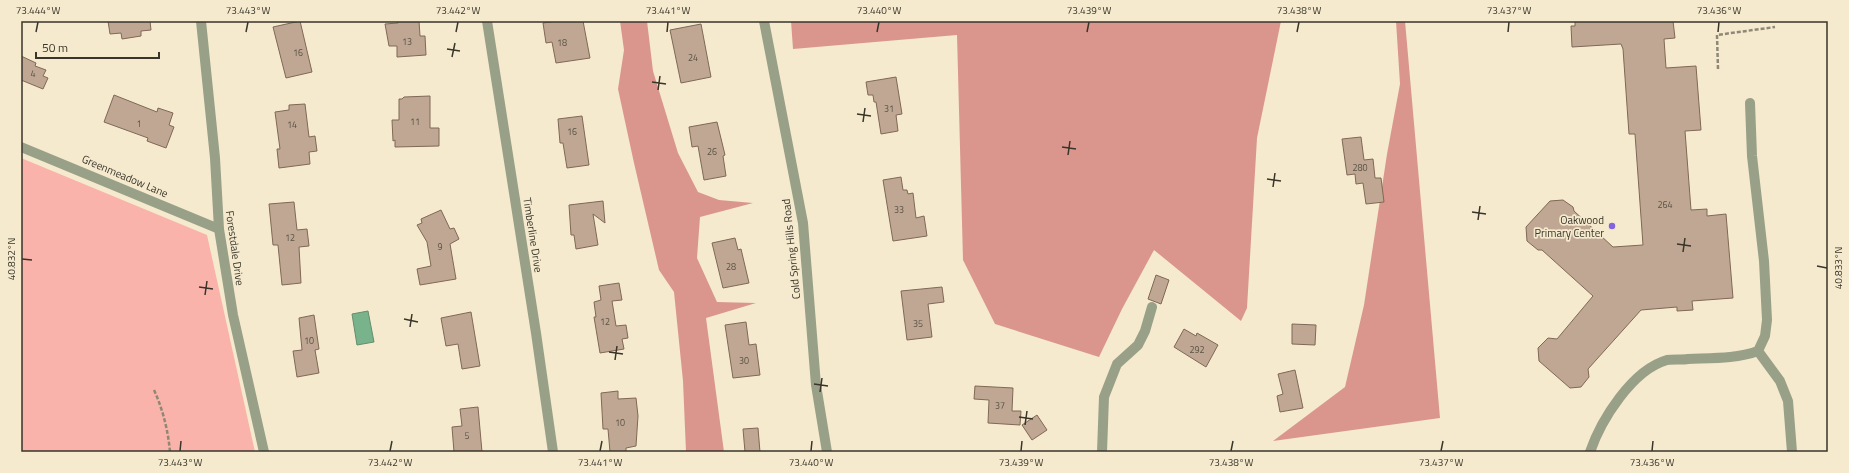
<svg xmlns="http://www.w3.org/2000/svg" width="1849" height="473" viewBox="0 0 1849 473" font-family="'Titillium Web',sans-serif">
<rect width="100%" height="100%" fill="#f5eace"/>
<path fill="#fab3ab" d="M21,158L207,235L255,452H21Z"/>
<path fill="#da968d" d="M620,21H647L653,71L678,153L698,192L719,200L753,203L700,217L697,258L717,302L756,303L706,318L724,452H686L683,381L674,292L659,270L634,163L618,89L624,50Z
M791,21H1281L1257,138L1247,308L1241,321L1154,250L1122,309L1099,357L995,324L963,260L957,35L793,49Z
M1396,21H1405L1440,418L1273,441L1345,387L1364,305L1387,154L1400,84Z"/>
<path fill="#79b38b" stroke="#668d6e" d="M368,311L374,342L357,345L352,314Z"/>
<path fill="#bfa794" stroke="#7f6857" d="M108,21H150L151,30L141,31V36L122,39L121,33L110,34Z
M300,21L312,72L286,78L273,27Z
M398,21H419L420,36H425L426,55L397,57V46H389L385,24L398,23Z
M557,21H583L590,58L556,63L552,42L546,43L543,23Z
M1575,21H1673L1675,38L1664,39L1666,68L1696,66L1701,130L1685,131L1691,210L1707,209V216L1726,214L1733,298L1692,301L1693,310L1677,311V307L1641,310L1588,369L1589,377L1581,387L1570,388L1539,361L1538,348L1548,338L1557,339L1593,296L1542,250H1538L1527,241L1526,227L1550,201L1563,200L1573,207L1574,211L1613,247L1643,245L1635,134H1629L1623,49L1621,44L1572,47L1571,26H1575Z
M701,24L711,77L681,83L670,30Z
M21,56L36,63L35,66L46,70L43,76L48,78L43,89L21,80Z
M896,77L902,114L896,115L898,131L881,134L876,102H874L873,95H868L866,82Z
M114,95L157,112L158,108L173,113L169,125L174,127L166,148L147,141L148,138L104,122Z
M430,96V128H439V146L395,147V140L393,141L392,120H399V99H402L404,97Z
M305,104L309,137L315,136L317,151L309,152L310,164L279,168L277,149H280L275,112L289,110V105Z
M582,116L589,165L567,168L563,143H560L558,119Z
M717,122L725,155L723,156L726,176L704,180L698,146L692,147L689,127Z
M1361,137L1364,160L1373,159L1375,178H1381L1384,202L1366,204L1363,183L1356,184L1355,174L1347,175L1342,139Z
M901,177L903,190H907L908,194L913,193L916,218L924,216L927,236L893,241L883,180Z
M603,201L605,223L593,214L598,245L576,249L574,235H571L569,205Z
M294,202L297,230L307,229L309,246L299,247L301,283L282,285L278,245H273L269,204Z
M441,210L450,229L454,228L459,239L450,244L456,279L420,285L417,269L431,266L427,242L417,225L422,223L421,219Z
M735,238L738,250L741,249L749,283L723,288L712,243Z
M1156,275L1169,280L1161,304L1148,299Z
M619,283L622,300L612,301L616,326L626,325L628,338L622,339L624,349L600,353L594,317H596L594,302L601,300L599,286Z
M942,287L944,302L928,304L932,337L907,340L901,291Z
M471,312L480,366L462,369L458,344L446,346L441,318Z
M314,315L319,349L315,350L319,373L297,377L293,351L302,350L299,318Z
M746,322L749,345L756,344L760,375L733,378L725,325Z
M1292,324L1316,325L1315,345L1292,344Z
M1184,329L1196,336L1197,333L1218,345L1206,367L1174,347Z
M1295,370L1303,408L1280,412L1277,396L1283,394L1278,374Z
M975,386L1013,388L1012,411H1021L1020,425L988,423L989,400L974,399Z
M618,391V399L636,398L638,416L636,446L626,448V452H610L608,429H603L601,393Z
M478,407L482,452H454L452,427L462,426L460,409Z
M1037,415L1047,430L1032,440L1022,425Z
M758,428L760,452H745L743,429Z"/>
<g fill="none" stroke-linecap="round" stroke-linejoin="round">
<path stroke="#8f8875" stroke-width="2.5" stroke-dasharray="4 2" stroke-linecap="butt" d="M1718,69L1717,35L1775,27
M154,390C163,410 168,430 170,452"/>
<path stroke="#98a087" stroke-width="10" d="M201,21L215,158L219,229L233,315L264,452
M487,21L536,333L553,452
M764,21L803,223L816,385L827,452
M21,147L219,229
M1758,351L1780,381L1788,401L1792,452
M1102,452L1104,397L1117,364L1138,345L1145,331L1152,307
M1590,452C1601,420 1632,370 1667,360C1673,359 1682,360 1688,359C1712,358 1736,359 1758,351L1765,336L1767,320L1764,261L1752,156L1750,103"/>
</g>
<path fill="none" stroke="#39352a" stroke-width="1.5" d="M36,32L38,22M246,32L248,22M456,32L458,22M667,32L668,22M877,32L879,22M1087,32L1089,22M1297,32L1299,22M1508,32L1509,22M1718,32L1719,22M447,49L460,51M452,57L455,43M652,82L666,84M658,90L660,76M857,114L871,116M863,122L865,108M1062,147L1076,149M1068,155L1070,141M1267,179L1281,181M1273,187L1275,173M1472,212L1486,214M1478,220L1480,206M1677,244L1691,246M1683,252L1685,238M22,259L32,260M1817,266L1827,268M199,287L213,289M205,295L207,281M404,319L418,322M410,327L412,314M609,352L623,354M615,360L617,346M814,384L828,386M820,392L822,378M1019,417L1033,419M1025,425L1027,411M180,451L181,441M390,451L392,441M600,451L602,441M811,451L812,441M1021,451L1022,441M1231,451L1233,441M1441,451L1443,441M1652,451L1653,441"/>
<circle fill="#8363de" stroke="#f5eace" stroke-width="1.5" cx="1612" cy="226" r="4"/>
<g text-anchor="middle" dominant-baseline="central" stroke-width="3.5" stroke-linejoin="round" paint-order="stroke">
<g font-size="9" fill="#5a5244">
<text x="407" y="41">13</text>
<text x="562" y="42">18</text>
<text x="298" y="52">16</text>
<text x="693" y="57">24</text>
<text x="33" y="73">4</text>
<text x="889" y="108">31</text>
<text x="415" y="121">11</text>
<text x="139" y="123">1</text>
<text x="292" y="124">14</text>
<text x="572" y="131">16</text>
<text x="712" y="151">26</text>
<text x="1360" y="167">280</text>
<text x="1665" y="204">264</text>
<text x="899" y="209">33</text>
<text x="290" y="237">12</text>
<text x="440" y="246">9</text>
<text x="731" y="266">28</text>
<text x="605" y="321">12</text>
<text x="918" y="323">35</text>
<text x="309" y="340">10</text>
<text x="1197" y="349">292</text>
<text x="744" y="360">30</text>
<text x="1000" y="405">37</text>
<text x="620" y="422">10</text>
<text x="467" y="435">5</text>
</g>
<g font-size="11" fill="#39352a" stroke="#f5eace">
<text transform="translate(125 176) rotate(23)">Greenmeadow Lane</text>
<text transform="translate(533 235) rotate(81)">Timberline Drive</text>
<text transform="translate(235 248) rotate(82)">Forestdale Drive</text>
<text transform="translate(791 249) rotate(-96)">Cold Spring Hills Road</text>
</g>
<g font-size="11" fill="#39352a" stroke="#f5eace" text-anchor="end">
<text x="1604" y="220">Oakwood<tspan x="1604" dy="13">Primary Center</tspan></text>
</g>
</g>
<rect width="1849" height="473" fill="none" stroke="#f5eace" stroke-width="44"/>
<path d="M36 52v6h123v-6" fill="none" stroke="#39352a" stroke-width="2"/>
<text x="42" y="52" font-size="12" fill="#39352a" stroke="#f5eace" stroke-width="3" paint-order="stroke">50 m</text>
<rect x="22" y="22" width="1805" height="429" fill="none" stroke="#39352a" stroke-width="1.5"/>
<g font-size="10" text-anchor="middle" fill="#39352a">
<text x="38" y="14">73.444°W</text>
<text x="248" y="14">73.443°W</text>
<text x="458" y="14">73.442°W</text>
<text x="668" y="14">73.441°W</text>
<text x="879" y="14">73.440°W</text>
<text x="1089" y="14">73.439°W</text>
<text x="1299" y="14">73.438°W</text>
<text x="1509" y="14">73.437°W</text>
<text x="1719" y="14">73.436°W</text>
<text transform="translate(11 259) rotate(-90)" y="4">40.832°N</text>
<text transform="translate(1838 268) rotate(-90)" y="4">40.833°N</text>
<text x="180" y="466">73.443°W</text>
<text x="390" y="466">73.442°W</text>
<text x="600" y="466">73.441°W</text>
<text x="811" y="466">73.440°W</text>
<text x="1021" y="466">73.439°W</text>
<text x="1231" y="466">73.438°W</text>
<text x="1441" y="466">73.437°W</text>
<text x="1652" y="466">73.436°W</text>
</g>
</svg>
